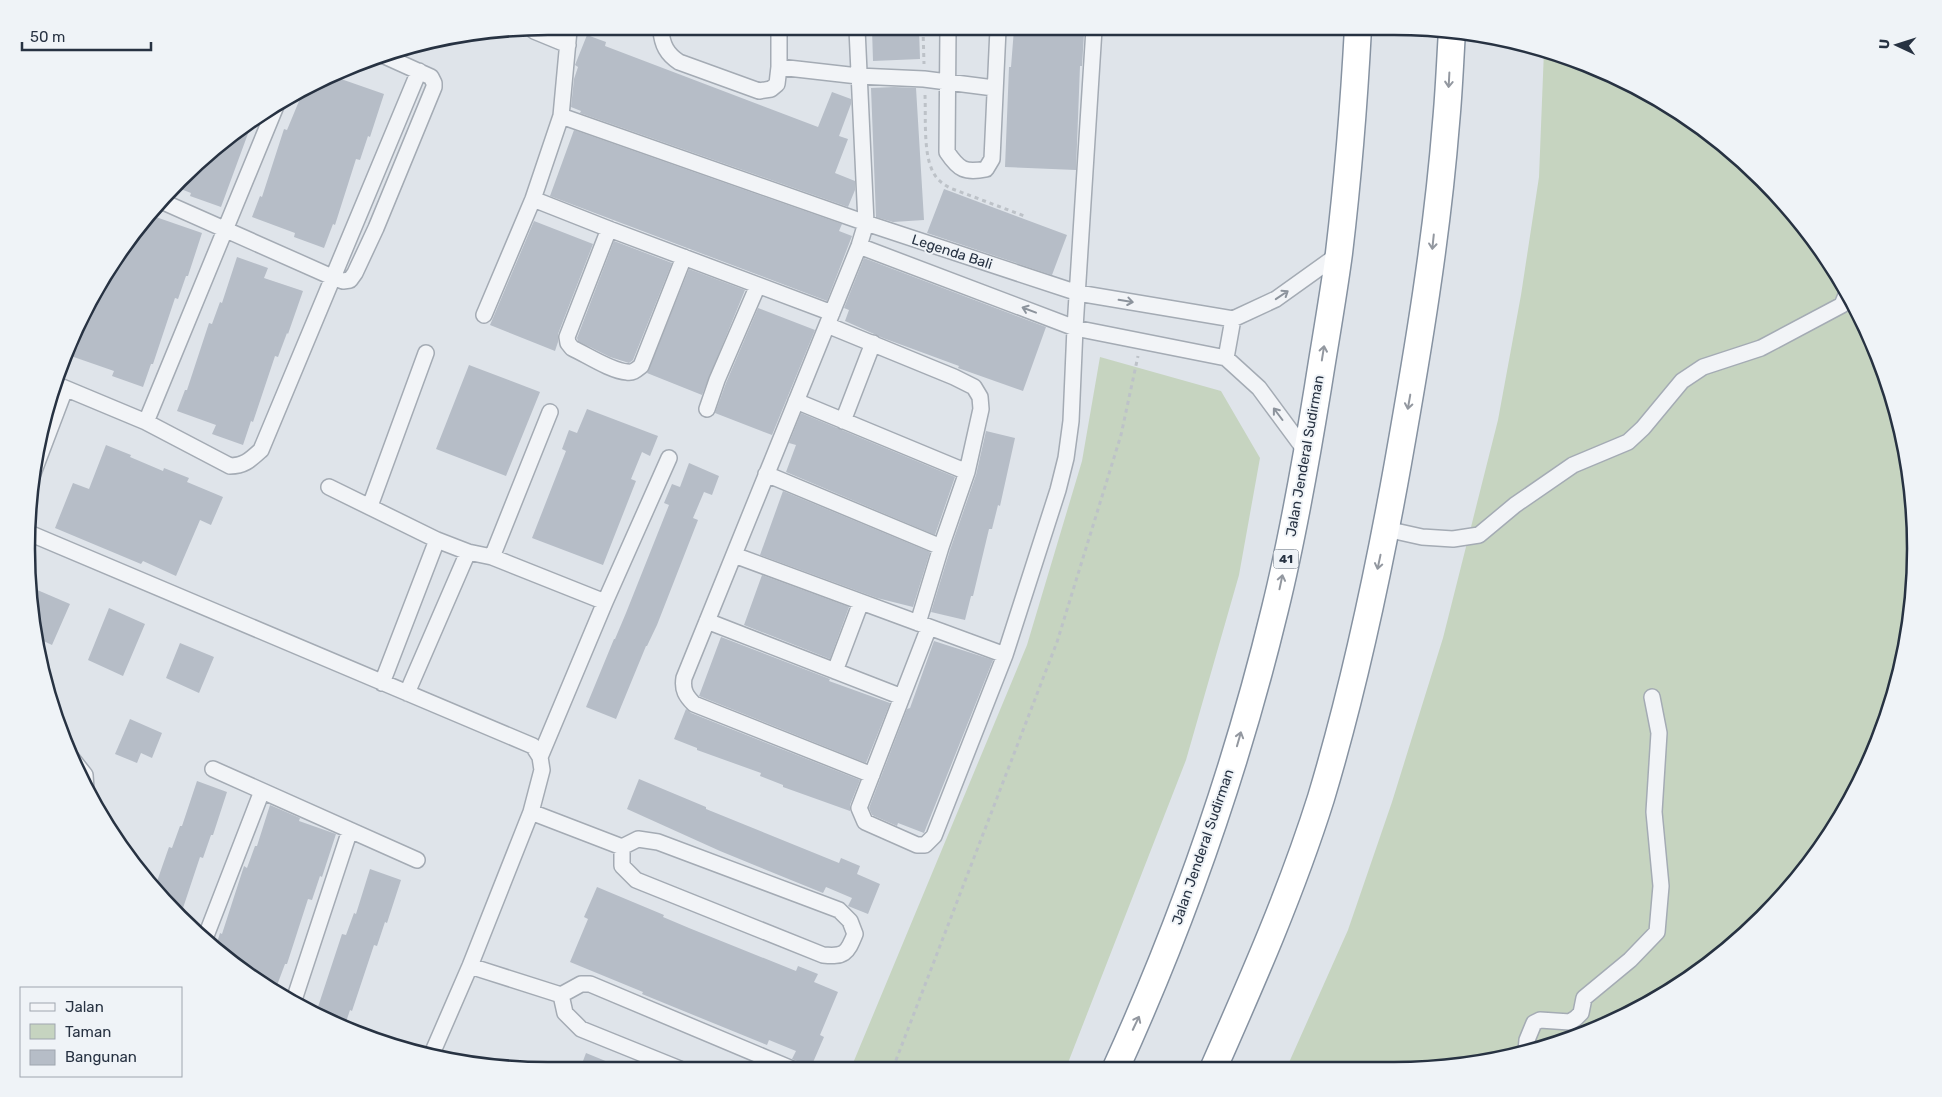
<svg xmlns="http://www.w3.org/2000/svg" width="1942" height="1097" viewBox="0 0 1942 1097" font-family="Rubik,sans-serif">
<rect width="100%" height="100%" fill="#dfe4ea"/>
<path fill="#c6d4c0" d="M1544,50L1655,96L1738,156L1808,231L1862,318L1898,414L1915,515L1911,617L1888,717L1846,810L1763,918L1683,983L1562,1043L1461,1066L1287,1067L1348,930L1392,802L1443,638L1498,420L1521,295L1539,177Z
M1100,357L1221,391L1260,458L1239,575L1186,760L1066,1068H851L1027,645L1082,461Z"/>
<path fill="#b6bdc7" d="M872,29H919L920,59L873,61Z
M1014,29H1083L1082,34H1084L1082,66H1080L1076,170L1005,167L1009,67H1011Z
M587,35L606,42L605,46L818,127L832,92L851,99V104L839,136L848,139L835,173L855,181V190L848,207L580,113L581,111L571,107L574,79L578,67L575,65Z
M345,69L341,79L384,94L370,137L368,136L360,160L356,159L335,225L333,224L324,248L294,237L295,233L252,217L260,196L262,197L284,129L287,130L304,89L317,80Z
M894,87L916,88L924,220L893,222L876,217L871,88Z
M253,120L221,207L190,196L191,193L173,186L231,134Z
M574,130L842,224L839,231L852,236L827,301L550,196Z
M944,189L1067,235L1052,275L927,233Z
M150,215L202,233L188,276H186L178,299L175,298L153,364H151L143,387L112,376L114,371L68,355L87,306L114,258Z
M534,221L593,244L558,334V342L555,351L490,325Z
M614,241L672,263L633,360L629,363L610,357L578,341L577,338Z
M237,257L268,268L264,278L303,291L288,334L287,333L278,357L275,356L253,422L251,421L243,445L212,434L216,425L177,411L185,390H187L209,323L212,324L220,302L222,303Z
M864,258L1046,327L1023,391L958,368L959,366L883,338L845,321L849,310L844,308Z
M689,269L745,290L702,395L647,373Z
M758,308L815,330L772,435L715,413L726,383Z
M469,365L540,392L506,476L436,449Z
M587,409L658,436L650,456L642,452L631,479L636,481L603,565L532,538L566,451L562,449L569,430L577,433Z
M801,413L955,477L935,535L786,472L796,445L789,443Z
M986,431L1015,438L1000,506L998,505L992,529H989L973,596H971L965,620L931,612L950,550L976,475Z
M106,445L131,455L130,457L163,471L164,468L189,478L187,482L223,497L211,525L200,520L176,576L143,561L141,564L55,528L73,483L89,489Z
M689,463L719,476L712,495L704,492L693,518L698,520L657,625L647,646H646L616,719L586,707L614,639H615L626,613L669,505L664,503L672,484L680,487Z
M783,491L930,552L913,607L877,598L760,555Z
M762,575L849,607L830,659L744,625Z
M35,589L70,604L52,645L35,637L30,601Z
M109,608L145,624L123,676L88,660Z
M721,637L830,679L829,681L890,703L866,763L699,696Z
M934,641L993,660L924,833L898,823L897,826L872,815L869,808L907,709L910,708Z
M180,643L214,657L199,693L166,678Z
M686,709L691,713L860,780L850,805V811L783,787V785L760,776L761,773L697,750V748L674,739Z
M130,719L162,733L152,758L141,753L137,763L115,754Z
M639,779L706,807V809L839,863L841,858L860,866L857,874L880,884L868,914L848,906L852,898L826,887L823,893L720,851L627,809Z
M197,781L227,792L213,835H211L203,858L200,857L180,917L154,890L169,847L172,848L180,826H182Z
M270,805L300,818L299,821L336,834L322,877L320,876L312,900L308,899L287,964H285L276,988L261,982L247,972L249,968L234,962L215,949L220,933L222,934L244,866L247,868L255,846H257Z
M370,869L401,880L387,923L385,922L377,946L374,945L352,1011L350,1010L345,1025L316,1013L342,934L346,935L354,913L356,914Z
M597,887L664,915L663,917L689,928L796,971L798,966L818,974L814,982L838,992L820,1035L824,1037L811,1067L792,1059L796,1051L769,1040L767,1045L664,1003L642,994L643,992L570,962L588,919L584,917Z
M586,1053L625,1069H580Z"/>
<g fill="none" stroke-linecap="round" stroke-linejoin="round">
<g stroke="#a4abb4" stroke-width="18">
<path id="street" d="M857,29L866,223L859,246L684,678C682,690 686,696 694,704L872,775
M948,29L947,152C959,170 965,173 986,169L992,159L998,29
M661,30C662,45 667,54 679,62L759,91L771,89L777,84L779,67V30
M534,31L568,45
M779,67L858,76L924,79L994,88
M561,116L866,223L1078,293L1233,319L1276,299L1339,254
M533,199L609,229L832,313
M161,201L332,277L343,281L350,280L355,273L376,228L434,87V83L431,77L380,54
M609,229L567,337L568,343L572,348C587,355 611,371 627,372C633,373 636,370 641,366L684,257
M859,246L1075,328L1226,358L1259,388L1307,453
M484,315L533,199L561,116L569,30
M827,325L954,377L974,387L980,397L981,409L967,472L941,547L918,623
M1226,358L1233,319
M55,384L146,422L230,466C244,466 250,460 261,450L419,71
M796,401L967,472
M707,409L717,380L758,285
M843,421L873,343
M146,422L276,106
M766,474L941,547
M32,476L65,389
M329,487L437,540L468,552L492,557L605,602
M370,506L426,353
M1386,529L1422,537L1453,539L1479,535L1515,505L1573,465L1628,442L1643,428L1682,381L1703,367L1761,348L1842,305L1847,293
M29,533L533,746L540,757L542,770L531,812L470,966L431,1056
M734,555L1005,655
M492,557L550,412
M707,621L902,697
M929,627L859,808L865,822L917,845H925L934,836L1005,655L1058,490L1066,458L1071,421L1075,328L1094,29
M835,671L861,602
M382,683L437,540
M407,693L468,552
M70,756L85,775L86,789
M540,757L605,602L669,458
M213,769L417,860
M531,812L622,847L638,839L658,842L839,910L850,921L855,934C847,954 844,957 823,955L636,880L622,866V847
M204,941L262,791
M470,966L561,995L581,984H590L792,1069
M561,995L565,1013L581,1029L680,1069
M293,1003L350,830
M1526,1051L1527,1040L1534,1023L1540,1020L1570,1022L1576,1018L1581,1013L1584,998L1630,960L1657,932L1661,886L1654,812L1659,733L1652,697"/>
</g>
<g stroke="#8692a1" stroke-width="29">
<path id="highway" d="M1214,1067C1253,979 1292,890 1321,798C1354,688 1378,575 1398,463C1418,350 1437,237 1446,123C1449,92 1450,62 1452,31
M1116,1068C1183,921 1237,766 1275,609C1293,536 1306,461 1318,387C1325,342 1333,298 1339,253C1348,178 1354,103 1358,28"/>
</g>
<path stroke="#bdc2c8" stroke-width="3" stroke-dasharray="4 4" stroke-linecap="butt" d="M923,29L924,64
M925,95C926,117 923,153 933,172C937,180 943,184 950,188L1027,217
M893,1068L1057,642L1121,435L1138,356"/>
<use href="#street" stroke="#f2f4f7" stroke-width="15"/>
<use href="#highway" stroke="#fff" stroke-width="26"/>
</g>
<defs><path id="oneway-shaft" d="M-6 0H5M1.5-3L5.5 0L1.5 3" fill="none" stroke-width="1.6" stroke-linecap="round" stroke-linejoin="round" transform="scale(1.25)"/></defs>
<g stroke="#9398a0">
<use href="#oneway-shaft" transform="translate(1449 80) rotate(93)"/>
<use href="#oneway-shaft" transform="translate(1433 242) rotate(96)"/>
<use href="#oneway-shaft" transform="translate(1323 353) rotate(-81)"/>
<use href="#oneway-shaft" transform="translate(1409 402) rotate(100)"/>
<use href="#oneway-shaft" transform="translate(1379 562) rotate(102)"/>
<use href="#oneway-shaft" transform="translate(1281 582) rotate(-78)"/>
<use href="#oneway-shaft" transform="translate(1239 739) rotate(-74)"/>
<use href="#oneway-shaft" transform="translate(1136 1023) rotate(-65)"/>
</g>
<g stroke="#8c939c">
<use href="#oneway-shaft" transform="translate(1282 295) rotate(-34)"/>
<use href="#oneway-shaft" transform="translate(1126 301) rotate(9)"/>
<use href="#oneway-shaft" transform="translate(1029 310) rotate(-159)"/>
<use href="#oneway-shaft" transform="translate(1278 414) rotate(-127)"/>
</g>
<g text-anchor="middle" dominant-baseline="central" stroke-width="4" stroke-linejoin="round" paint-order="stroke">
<rect fill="#eff3f7" stroke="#636c78" stroke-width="1" x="1273.5" y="549.5" width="25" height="19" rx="4"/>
<g font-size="12" font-weight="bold" fill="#273242">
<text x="1286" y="559">41</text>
</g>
<g font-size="14" fill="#273242" stroke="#eff3f7">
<text transform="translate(952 252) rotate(18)">Legenda Bali</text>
<text transform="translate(1305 456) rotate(-80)">Jalan Jenderal Sudirman</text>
<text transform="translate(1203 847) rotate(-71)">Jalan Jenderal Sudirman</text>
</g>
</g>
<path d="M0 0H1942V1097H0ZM548 35H1394A513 513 0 0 1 1907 548V549A513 513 0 0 1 1394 1062H548A513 513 0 0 1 35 549V548A513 513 0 0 1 548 35Z" fill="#eff3f7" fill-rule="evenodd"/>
<path fill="none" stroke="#273242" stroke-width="2.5" d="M548 35H1394A513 513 0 0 1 1907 548V549A513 513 0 0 1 1394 1062H548A513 513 0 0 1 35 549V548A513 513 0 0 1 548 35Z"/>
<rect x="20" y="987" width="162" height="90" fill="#eff3f7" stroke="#9fa6af"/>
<rect x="30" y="1003" width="25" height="8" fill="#f2f4f7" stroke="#9fa6af"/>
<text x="65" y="1012" font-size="15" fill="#273242">Jalan</text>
<rect x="30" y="1024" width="25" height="15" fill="#c6d4c0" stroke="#9fa6af"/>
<text x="65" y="1037" font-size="15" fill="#273242">Taman</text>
<rect x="30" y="1050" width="25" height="15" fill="#b6bdc7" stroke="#9fa6af"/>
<text x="65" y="1062" font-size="15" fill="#273242">Bangunan</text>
<g transform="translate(1897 45) rotate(274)" stroke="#eff3f7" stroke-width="4" paint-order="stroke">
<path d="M0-4L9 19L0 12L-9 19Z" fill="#273242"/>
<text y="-8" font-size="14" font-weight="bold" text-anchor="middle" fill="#273242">U</text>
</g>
<path d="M22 42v8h129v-8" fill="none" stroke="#273242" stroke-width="2.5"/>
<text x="30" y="42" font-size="15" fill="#273242" stroke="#eff3f7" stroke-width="4" paint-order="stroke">50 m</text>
</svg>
